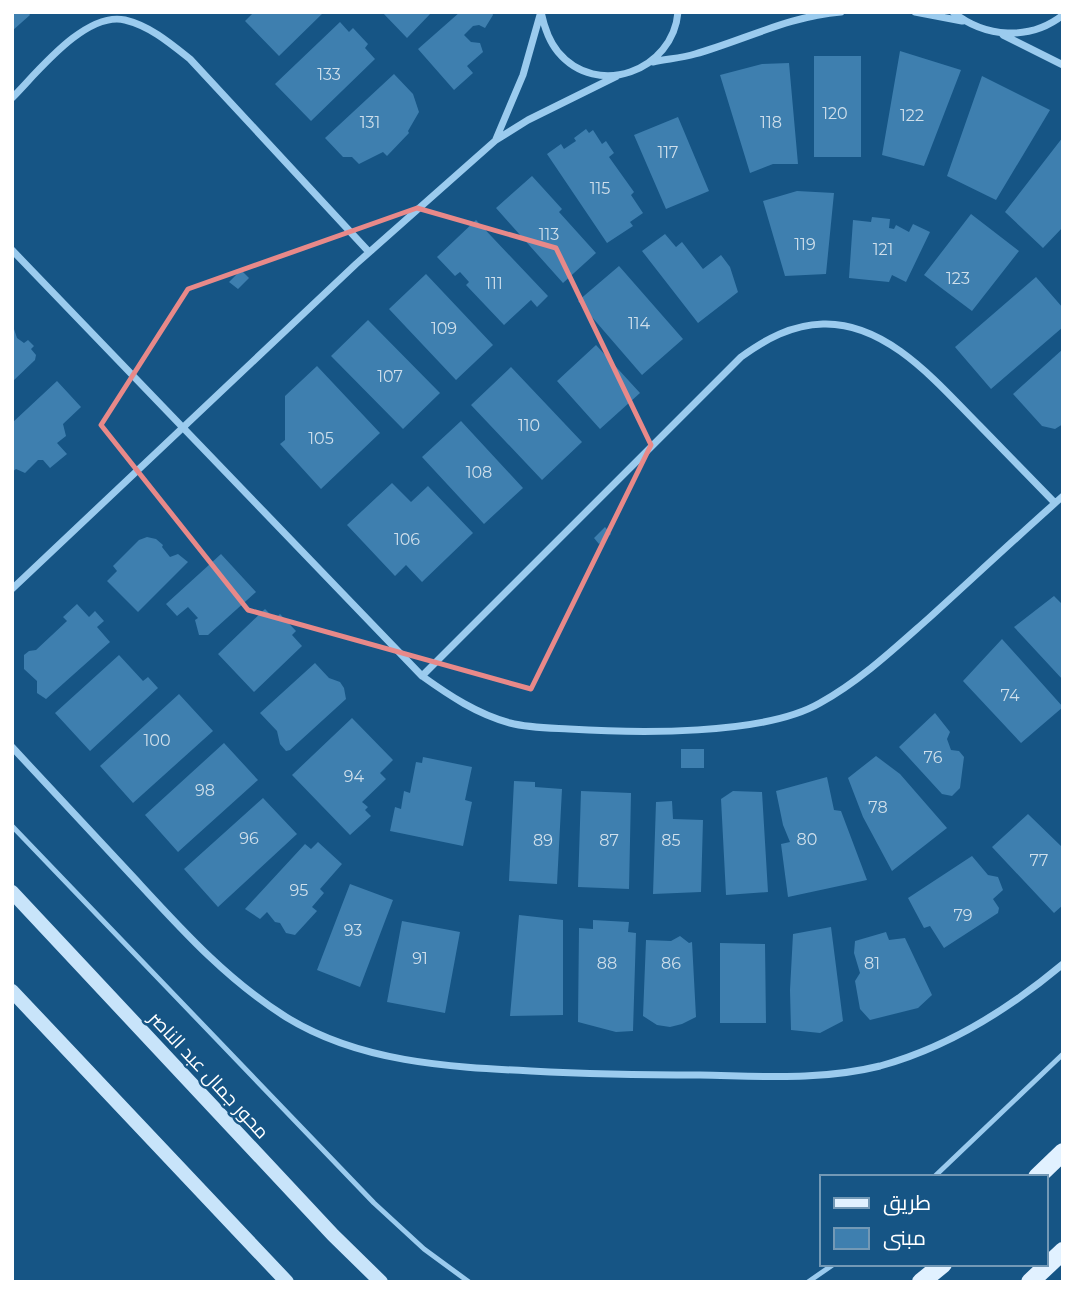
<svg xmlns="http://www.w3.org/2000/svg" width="1075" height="1294" viewBox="0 0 1075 1294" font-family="Montserrat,Cairo,sans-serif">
<rect width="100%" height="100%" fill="#165585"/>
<path fill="#3e7faf" d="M12,12H28L30,15L12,31Z
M254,12H324L279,56L245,21Z
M382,12H432L407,38Z
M460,12H492L493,15L485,28L479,25L473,26L464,35L471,42L480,43L483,52L467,66L473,73L454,90L418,49Z
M340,22L349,32L353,28L368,44L365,48L375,59L311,121L275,84Z
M900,51L961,70L924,166L882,155Z
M814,56H861V157H814Z
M789,63L798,164H773L750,173L720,75L762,64Z
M394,74L413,94L419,112L408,131L409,133L387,156L383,152L359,164L352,157H343L325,138Z
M982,76L1050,110L996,200L947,176Z
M678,117L709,191L666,209L634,135Z
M586,129L589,133L593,130L602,144L606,141L614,153L609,157L634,192L631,195L643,213L630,222L633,226L607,243L547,154L561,144L564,149L576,141L574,138Z
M1063,137V227L1043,248L1005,212Z
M532,176L562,209L559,212L596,253L563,283L496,208Z
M797,191L834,193L826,274L785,276L763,201Z
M971,214L1019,251L972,311L924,275Z
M872,217L890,219L889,228L894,229L896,225L909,232L913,224L930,232L906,282L892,275L889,282L849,278L853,220L871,222Z
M476,220L548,296L537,307L531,300L504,325L466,285L469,282L460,272L455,276L437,257Z
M665,234L676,247L682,242L703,269L721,255L730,267L738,292L698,323L642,251Z
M619,266L683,339L642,375L578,301Z
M241,270L249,278L238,289L229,282Z
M426,274L493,345L456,380L389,309Z
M1036,277L1063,308V327L991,389L955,347Z
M368,320L440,393L403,429L331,356Z
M12,323L17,338L24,343L28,340L34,346L31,349L36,355L35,360L12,382Z
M596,345L640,393L600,429L557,381Z
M1063,349V424L1055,429L1042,426L1013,394Z
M317,366L380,433L321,489L280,444L285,440V396Z
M511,367L582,442L542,480L471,405Z
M57,381L81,407L63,424L66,436L57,443L67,454L50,468L43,460H38L25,473L16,469L12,472V423Z
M461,421L523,488L484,524L422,457Z
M392,483L411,502L428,486L473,533L422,582L406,565L395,576L347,525Z
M605,527L611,534L599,544L594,538Z
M147,537L156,539L163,545L162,547L170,557L178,554L188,562L138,612L107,581L117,571L113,566L139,540Z
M221,554L256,592L208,635H199L195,620L198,618L188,607L177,616L166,604Z
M1054,596L1063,605V680L1014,627Z
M77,604L89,617L95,611L104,621L97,627L110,642L46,699L37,693V681L24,669V655L29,651L36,650L67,621L63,617Z
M265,609L275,619L280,614L296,631L292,635L302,646L254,692L218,654Z
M1002,639L1063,707L1021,743L963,681Z
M119,655L143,681L148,677L158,688L90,751L55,713Z
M315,663L329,678L340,682L344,688L346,699L290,750L286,751L280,744L277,731L260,713Z
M179,694L213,731L133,803L100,766Z
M935,713L950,732L947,739L951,750L959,751L964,757L960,788L952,796L942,794L899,747Z
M352,718L393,760L380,773L386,779L362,802L368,807L365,810L371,816L350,835L292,775Z
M224,743L258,780L178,852L145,815Z
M681,749H704V768H681Z
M876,756L900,774L947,828L892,871L863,817L848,778Z
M423,757L472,767L465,800L472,802L463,846L390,831L395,807L401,809L404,791L410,793L416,762L422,763Z
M827,777L834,810L841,811L867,880L788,897L781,844L790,842L783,825L776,791Z
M514,781L535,782V787L562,789L557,884L509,881Z
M581,791L631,793L629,889L578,887Z
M733,791L762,792L768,892L726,895L721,799Z
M263,798L297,834L218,907L184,869Z
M672,801L673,819L703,820L701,892L653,894L656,802Z
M1028,814L1063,848V905L1054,913L992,847Z
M318,842L342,864L320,889L324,893L312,907L317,911L295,935L286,933L280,923L275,922L267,912L260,919L245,909L305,844L311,849Z
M972,856L988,875L998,877L1003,890L993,899L999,908L998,913L944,948L930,926L924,928L908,898Z
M350,884L393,900L360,987L317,970Z
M519,915L563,920V1015L510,1016Z
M593,920L629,922L628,932L636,933L633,1031L616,1032L578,1022L579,928L593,929Z
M402,921L460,932L445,1013L387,1002Z
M831,927L843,1021L820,1033L791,1030L790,990L793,934Z
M886,932L889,940L905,938L932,995L918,1008L870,1020L860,1009L855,981L860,973L854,953L855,941Z
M680,936L689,943L692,942L696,1017L682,1024L670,1027L657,1025L643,1016L646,940L671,941Z
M720,943L765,944L766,1023H720Z"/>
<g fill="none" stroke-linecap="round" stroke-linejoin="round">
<path stroke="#9bcbee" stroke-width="5" d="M12,826L374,1203L424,1249L469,1282
M934,1177L1063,1054
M808,1282L834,1264"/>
<path stroke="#9bcbee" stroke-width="7" d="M541,12C544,26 548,40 558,52C597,99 673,71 678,12
M915,12L962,21
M953,12C985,38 1030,41 1063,15
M1003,35L1063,65
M653,62C667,59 682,58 695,54C744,40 790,16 841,12
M12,98C37,73 85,11 125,20C150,26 170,43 190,59L369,252
M496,139L523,75L540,15
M12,250L422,676C450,696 477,714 510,723C529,728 550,728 569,729C635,733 763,736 820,703C860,681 895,648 929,618C974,577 1018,536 1063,496
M12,589L356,264L496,140L528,120L617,76
M422,676L741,357C766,339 791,325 823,324C888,322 939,385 980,426C1005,452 1030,477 1055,503
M12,747C53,791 94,835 135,879C182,930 227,980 286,1017C359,1062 447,1067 531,1071C587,1074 643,1075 700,1075C760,1076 820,1081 880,1066C949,1047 1008,1010 1063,964"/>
<path stroke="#c8e4fa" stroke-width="14" d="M12,892L333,1235L381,1282
M12,991L287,1282"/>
<path stroke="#e1f1ff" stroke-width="18" d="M1037,1177L1063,1152
M921,1282L943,1264
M1030,1282L1063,1251"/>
</g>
<path fill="none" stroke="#e88989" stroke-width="5" stroke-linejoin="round" d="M417,208L556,248L651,445L531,689L248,610L101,425L188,289Z"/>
<g text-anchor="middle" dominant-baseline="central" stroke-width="5" stroke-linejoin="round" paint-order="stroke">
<g font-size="16" fill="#cfdfeb">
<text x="329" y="74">133</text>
<text x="835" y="113">120</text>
<text x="912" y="115">122</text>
<text x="370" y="122">131</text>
<text x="771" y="122">118</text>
<text x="668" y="152">117</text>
<text x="600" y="188">115</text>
<text x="549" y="234">113</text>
<text x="805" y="244">119</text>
<text x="883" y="249">121</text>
<text x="958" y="278">123</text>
<text x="494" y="283">111</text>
<text x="639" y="323">114</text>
<text x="444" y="328">109</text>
<text x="390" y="376">107</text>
<text x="529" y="425">110</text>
<text x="321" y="438">105</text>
<text x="479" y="472">108</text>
<text x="407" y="539">106</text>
<text x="1010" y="695">74</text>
<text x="157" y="740">100</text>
<text x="933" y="757">76</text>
<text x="354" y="776">94</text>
<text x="205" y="790">98</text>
<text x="878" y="807">78</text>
<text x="249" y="838">96</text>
<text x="807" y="839">80</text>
<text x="543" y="840">89</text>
<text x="609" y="840">87</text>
<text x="671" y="840">85</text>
<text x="1039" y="860">77</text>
<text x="299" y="890">95</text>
<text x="963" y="915">79</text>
<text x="353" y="930">93</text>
<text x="420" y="958">91</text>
<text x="607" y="963">88</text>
<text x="671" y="963">86</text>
<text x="872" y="963">81</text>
</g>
<g font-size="19" fill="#fff" stroke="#165585">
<text transform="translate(209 1075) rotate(47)">محور جمال عبد الناصر</text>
</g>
</g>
<rect width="1075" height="1294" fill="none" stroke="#ffffff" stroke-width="28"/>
<rect x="820" y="1175" width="228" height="91" fill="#165585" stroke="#7399b6" stroke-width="2"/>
<rect x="834" y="1198" width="35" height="10" fill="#e1f1ff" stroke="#7399b6" stroke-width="2"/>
<text x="883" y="1210" font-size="21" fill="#ffffff">طريق</text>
<rect x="834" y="1228" width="35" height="21" fill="#3e7faf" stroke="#7399b6" stroke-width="2"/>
<text x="883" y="1245" font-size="21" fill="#ffffff">مبنى</text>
</svg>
